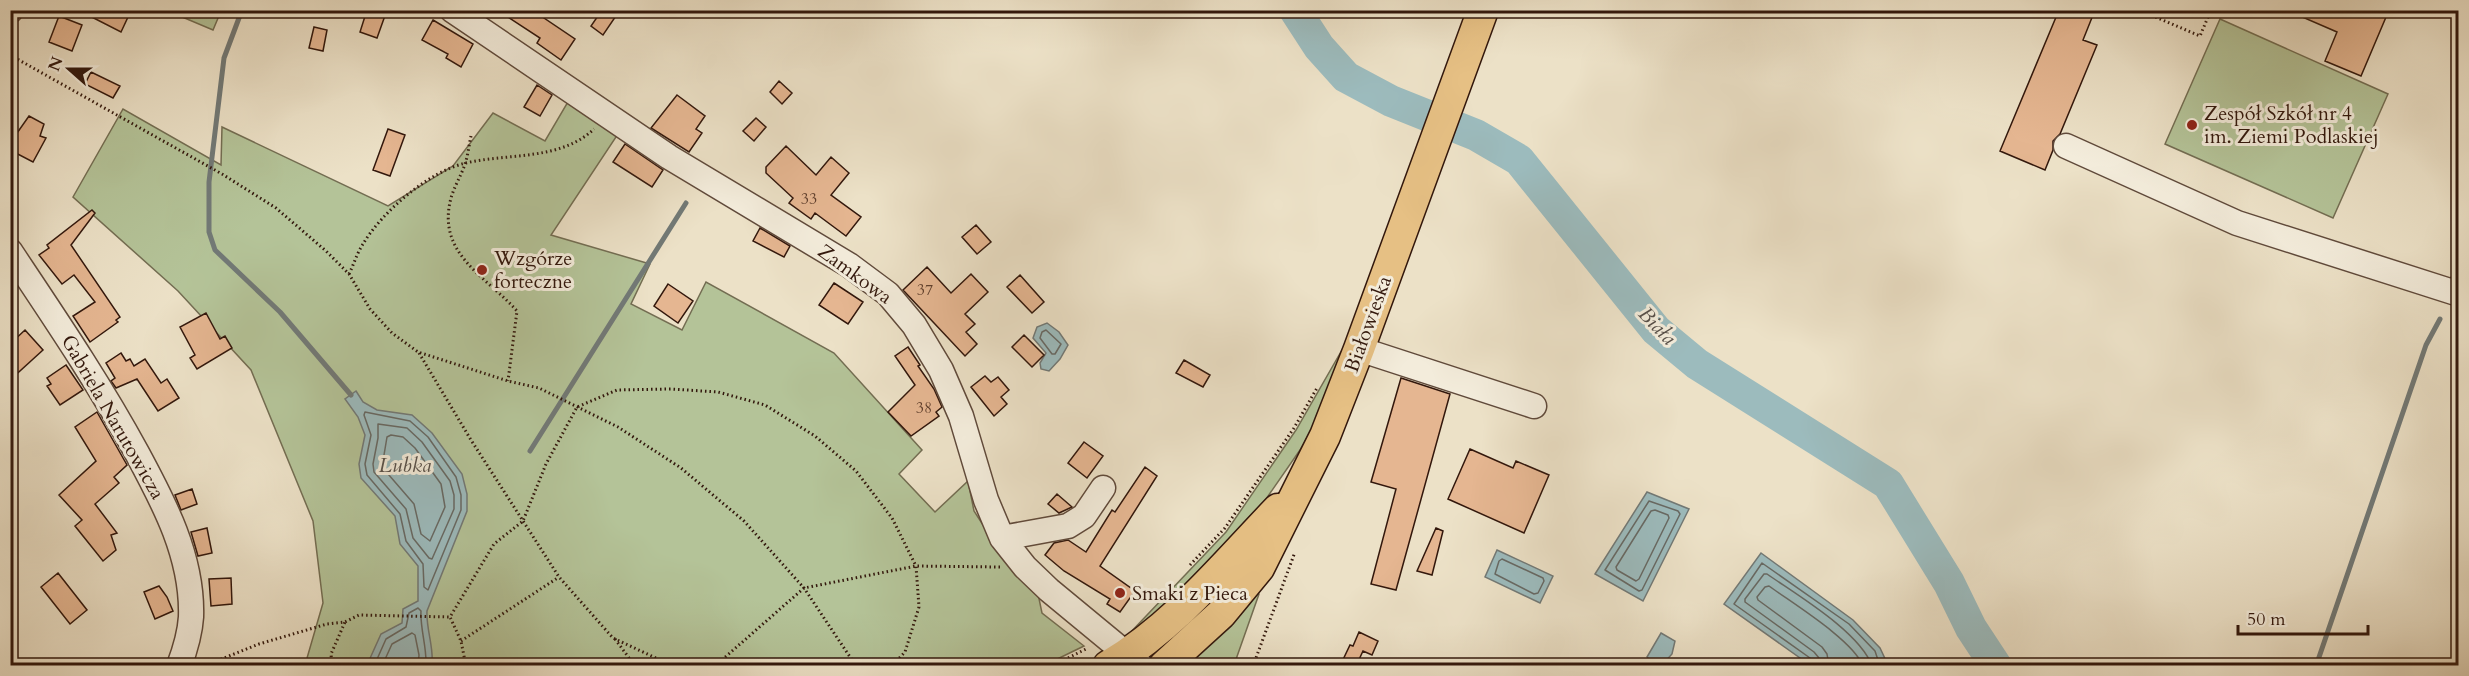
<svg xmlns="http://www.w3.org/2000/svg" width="2469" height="676" viewBox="0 0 2469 676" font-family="Cardo,serif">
<rect width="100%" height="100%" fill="#ece1c7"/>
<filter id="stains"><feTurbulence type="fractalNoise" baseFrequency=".00333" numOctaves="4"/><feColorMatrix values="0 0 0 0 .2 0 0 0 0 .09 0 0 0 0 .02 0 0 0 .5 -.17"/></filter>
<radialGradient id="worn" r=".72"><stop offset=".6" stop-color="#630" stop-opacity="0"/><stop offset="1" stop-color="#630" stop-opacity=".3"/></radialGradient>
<path fill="#b4c398" stroke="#736d52" stroke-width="1.5" d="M168,11H192L200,14L199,11H204L207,17L213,11H221L213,30Z
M2220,19L2388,94L2333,218L2165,144Z
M569,100L618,134L551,235L650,264L631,304L682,330L706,282L834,353L922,450L899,474L935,512L968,481L974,511L1001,553L1037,589L1042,613L1084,646L1043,666L305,665L323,603L313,521L251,370L178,291L73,197L123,109L221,165L222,127L388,206L453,166L493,113L545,141Z
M1354,329L1322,411L1300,450L1257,512L1182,595L1128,635L1226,532L1296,430Z
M1254,591L1259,594L1234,665L1194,666L1199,650Z"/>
<path fill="#9cbbbd" stroke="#727976" stroke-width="1.5" d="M1047,323L1059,332L1068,345L1060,359L1049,371L1041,369L1040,363L1046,353L1033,338L1037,327Z
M356,391L363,402L377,410L412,415L432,433L462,474L467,494V511L427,611C426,629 434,647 432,665H367L381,634L402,623L403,609L418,601V566L400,544L395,516L361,478L359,464L365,435L358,417L345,399Z
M1647,492L1689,509L1643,601L1595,574Z
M1497,550L1553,576L1540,603L1485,577Z
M1761,553L1853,620L1880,648L1888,665H1810L1724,604Z
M1661,633L1675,641L1672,654L1662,665H1655L1647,657Z"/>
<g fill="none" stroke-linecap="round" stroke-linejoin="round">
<path stroke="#676964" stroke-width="1.5" d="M1046,330L1061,344L1055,354H1052L1040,338L1042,332Z
M365,412L410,421L428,437L456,477L461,495V510L428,590L424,587L423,564L406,541L400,514L367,475L365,464L371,435L364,415Z
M378,424L407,428L422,442L450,481L454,495V509L432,559L429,558L413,538L406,509L374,472L373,464L378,438Z
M391,435L403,437L415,448L441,484L445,507L430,541L421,534L414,504L382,467L387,437Z
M1649,501L1678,511L1680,514L1642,590L1639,591L1605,570Z
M1655,510L1668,515L1669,518L1639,579L1636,581L1617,570L1616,567L1651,511Z
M1502,559L1543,578L1544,581L1538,593L1534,594L1495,574L1499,561Z
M374,666L386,639L406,627L409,613L418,608L421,611C420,629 427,647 426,666
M382,666L392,644L412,633L415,635L419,655L418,666
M1812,666L1810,658L1734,604L1762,563L1849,624L1875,651L1880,666
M1820,666L1819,658L1814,652L1745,602V599L1764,574H1767C1797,595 1860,632 1872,666
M1829,666L1827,654L1822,647L1758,600L1757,597L1765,587L1769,586C1792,603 1853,640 1863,666"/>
<path stroke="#727976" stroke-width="5" d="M242,10L224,58L209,182V232L215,250L280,312L351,395
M530,451L686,203
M2316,666L2426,345L2440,319"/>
<path stroke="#9cbbbd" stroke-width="32" d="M1295,10L1319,47L1346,77L1391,101L1476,135L1519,160L1656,330L1697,364L1888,484L1949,583L1971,628L1996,666"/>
</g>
<path fill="#e5b691" stroke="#32170c" stroke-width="1.5" d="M78,10H116L128,17L121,32Z
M367,10H387L377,38L360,32Z
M497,10H532L575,39L561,60L537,43L540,38Z
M602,10H620L603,35L591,26Z
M2059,10H2095L2083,40L2097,45L2060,134L2053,141V150L2045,170L2000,151Z
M2286,10H2389L2361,76L2325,61L2337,32Z
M59,16L82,25L72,51L49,42Z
M433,20L473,44L461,67L446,58L448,54L422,40Z
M314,27L327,30L323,51L309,48Z
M91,72L120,86L113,98L85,84Z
M779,81L792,93L782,104L770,92Z
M537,85L552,95L540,116L524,107Z
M677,95L705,116L696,129L702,133L689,152L651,128Z
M29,116L44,124L40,136L46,138L33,162L10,150V143Z
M756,118L766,127L754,141L743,131Z
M388,129L405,135L390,176L373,170Z
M625,144L663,170L652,187L613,162Z
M786,146L816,175L831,157L849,173L831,195L861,217L846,236L815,213L811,219L789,203L793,198L766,173V167Z
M92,210L95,213L71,245L120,317L116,320L118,322L90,342L73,316L95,302L74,275L62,284L39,255L49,248L47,245Z
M976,225L991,242L977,254L962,237Z
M760,228L790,246L784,257L753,241Z
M927,267L951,293L971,274L988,292L965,314L975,324L966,332L977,344L965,356L903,290Z
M1020,275L1044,302L1032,313L1007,287Z
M834,283L863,302L848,324L819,305Z
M668,284L693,301L678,323L654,306Z
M206,313L220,339L225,336L232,348L197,369L190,358L195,355L180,327Z
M25,330L43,350L10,380V344Z
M1024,335L1044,355L1032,367L1012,347Z
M908,347L920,365L918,366L934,389L942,407L936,412L939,416L911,436L888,412L915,385L895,356Z
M121,353L126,361L130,359L134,366L145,359L161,383L167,379L179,398L158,411L137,379L116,388L111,381L115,378L106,363Z
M1184,360L1210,375L1203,387L1176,373Z
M66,365L83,390L60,405L47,386L51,384L47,378Z
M985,376L991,382L998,377L1009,390L1001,397L1007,404L994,416L971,387Z
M1401,378L1450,394L1396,590L1371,584L1396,489L1371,482Z
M97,412L127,465L114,477L119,483L95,504L117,533L111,535L116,550L103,561L75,526L82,520L59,495L96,461L75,427Z
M1084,442L1103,456L1087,478L1068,463Z
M1470,449L1513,468L1516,461L1549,475L1524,533L1448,499Z
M1145,467L1157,476L1100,566L1135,591L1120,612L1107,604L1110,599L1064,571L1045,555L1054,543L1068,540L1086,552L1112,510L1115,512Z
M192,489L197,504L181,510L175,495Z
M1057,494L1072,507L1059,513L1048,504Z
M207,528L212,553L198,556L191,532Z
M1436,528L1443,531L1432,575L1417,571Z
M58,573L87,610L70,624L41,587Z
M231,578L232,604L211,606L209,579Z
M159,586L167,597L173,611L155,619L144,592Z
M1359,632L1378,641L1372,655L1363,651L1356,666H1340L1350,645L1353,646Z"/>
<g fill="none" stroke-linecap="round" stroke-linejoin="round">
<g stroke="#604a3b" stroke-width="27">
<path id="minor" d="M452,10L669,157L849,265L888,294L914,325L941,370L961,416L986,500L1002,538L1025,567L1049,590L1141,666
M10,11L11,10
M2066,146L2237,223L2456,293L2458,288
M10,251C54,317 99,383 137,453C164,503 193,557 191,617C190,633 185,650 179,666
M1359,349L1534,406
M1002,538L1068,526L1084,516L1103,488"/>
</g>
<g stroke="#32170c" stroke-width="33">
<path id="major" d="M1108,666C1175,626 1224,565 1278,509
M1164,666L1221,614L1259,568L1325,436L1359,349L1483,10"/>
</g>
<path stroke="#32170c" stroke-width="3" stroke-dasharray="1.5 3" stroke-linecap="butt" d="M2139,10L2200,36L2211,10
M10,42L15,30
M10,55L222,174L276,208L326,251L349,274L370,309L392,333L418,352L508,381L539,388L618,427L681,468L744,521L804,588L856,666
M471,136C469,145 468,155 465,164C461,176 454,187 451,198C436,254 486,276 517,311L508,381
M349,274C354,264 357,253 363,244C382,212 429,171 466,163C508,153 560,161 594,129
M419,353L471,440L559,577L613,638L673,666
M1190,565L1225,528L1294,428L1317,388
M615,639L635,666
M461,641L559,577
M204,666L259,644L327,624L345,622L359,615L450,617
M332,666L331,654L345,622
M466,666L461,641L450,617L494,544L523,521L546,464L577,407L617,390L671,389L718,392L765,405L815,436L856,471L892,518L916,566L919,607L905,652L892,666
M715,666L804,588L916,566L1000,567
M1052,666L1088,648
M1253,666L1295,552"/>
<use href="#minor" stroke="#f3ecdb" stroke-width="24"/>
<use href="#major" stroke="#e6c084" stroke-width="30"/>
</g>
<g fill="#8f2418" stroke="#f3ecdb" stroke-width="2">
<circle cx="2192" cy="125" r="6"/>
<circle cx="482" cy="270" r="6"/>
<circle cx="1120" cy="593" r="6"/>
</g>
<g text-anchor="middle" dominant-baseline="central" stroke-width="6" stroke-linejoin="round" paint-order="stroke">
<g font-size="16" fill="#5f3f2d">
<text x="809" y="199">33</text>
<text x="925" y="290">37</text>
<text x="924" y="408">38</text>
</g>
<g font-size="20" fill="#32170c" stroke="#f3ecdb" text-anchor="start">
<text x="2204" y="113">Zespół Szkół nr 4<tspan x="2204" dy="23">im. Ziemi Podlaskiej</tspan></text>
<text x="494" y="258">Wzgórze<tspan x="494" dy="23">forteczne</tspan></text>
<text x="1132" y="593">Smaki z Pieca</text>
</g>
<g font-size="20" fill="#32170c" stroke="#f3ecdb">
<text transform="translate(855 274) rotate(36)">Zamkowa</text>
<text transform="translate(1368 324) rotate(-70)">Białowieska</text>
<text transform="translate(113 417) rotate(60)">Gabriela Narutowicza</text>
</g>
<g font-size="21" font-style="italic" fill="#57504a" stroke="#f3ecdb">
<text transform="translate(1657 326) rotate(46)">Biała</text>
<text x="405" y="465">Lubka</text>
</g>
</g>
<rect width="2469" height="676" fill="none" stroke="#ece1c7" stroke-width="36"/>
<rect x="12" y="12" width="2445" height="652" fill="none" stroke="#32170c" stroke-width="3"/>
<rect x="18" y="18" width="2433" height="640" fill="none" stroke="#32170c" stroke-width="1.5"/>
<g transform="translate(69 69) rotate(291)" stroke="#f3ecdb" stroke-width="4.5" paint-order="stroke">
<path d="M0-4.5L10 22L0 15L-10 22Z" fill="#32170c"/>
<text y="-9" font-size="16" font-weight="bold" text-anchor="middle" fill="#32170c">N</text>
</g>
<path d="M2238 625v9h130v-9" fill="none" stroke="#32170c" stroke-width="3"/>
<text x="2247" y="625" font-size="18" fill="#32170c" stroke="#f3ecdb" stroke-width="4.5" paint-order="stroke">50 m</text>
<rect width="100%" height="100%" filter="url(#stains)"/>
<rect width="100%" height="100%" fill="url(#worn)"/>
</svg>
